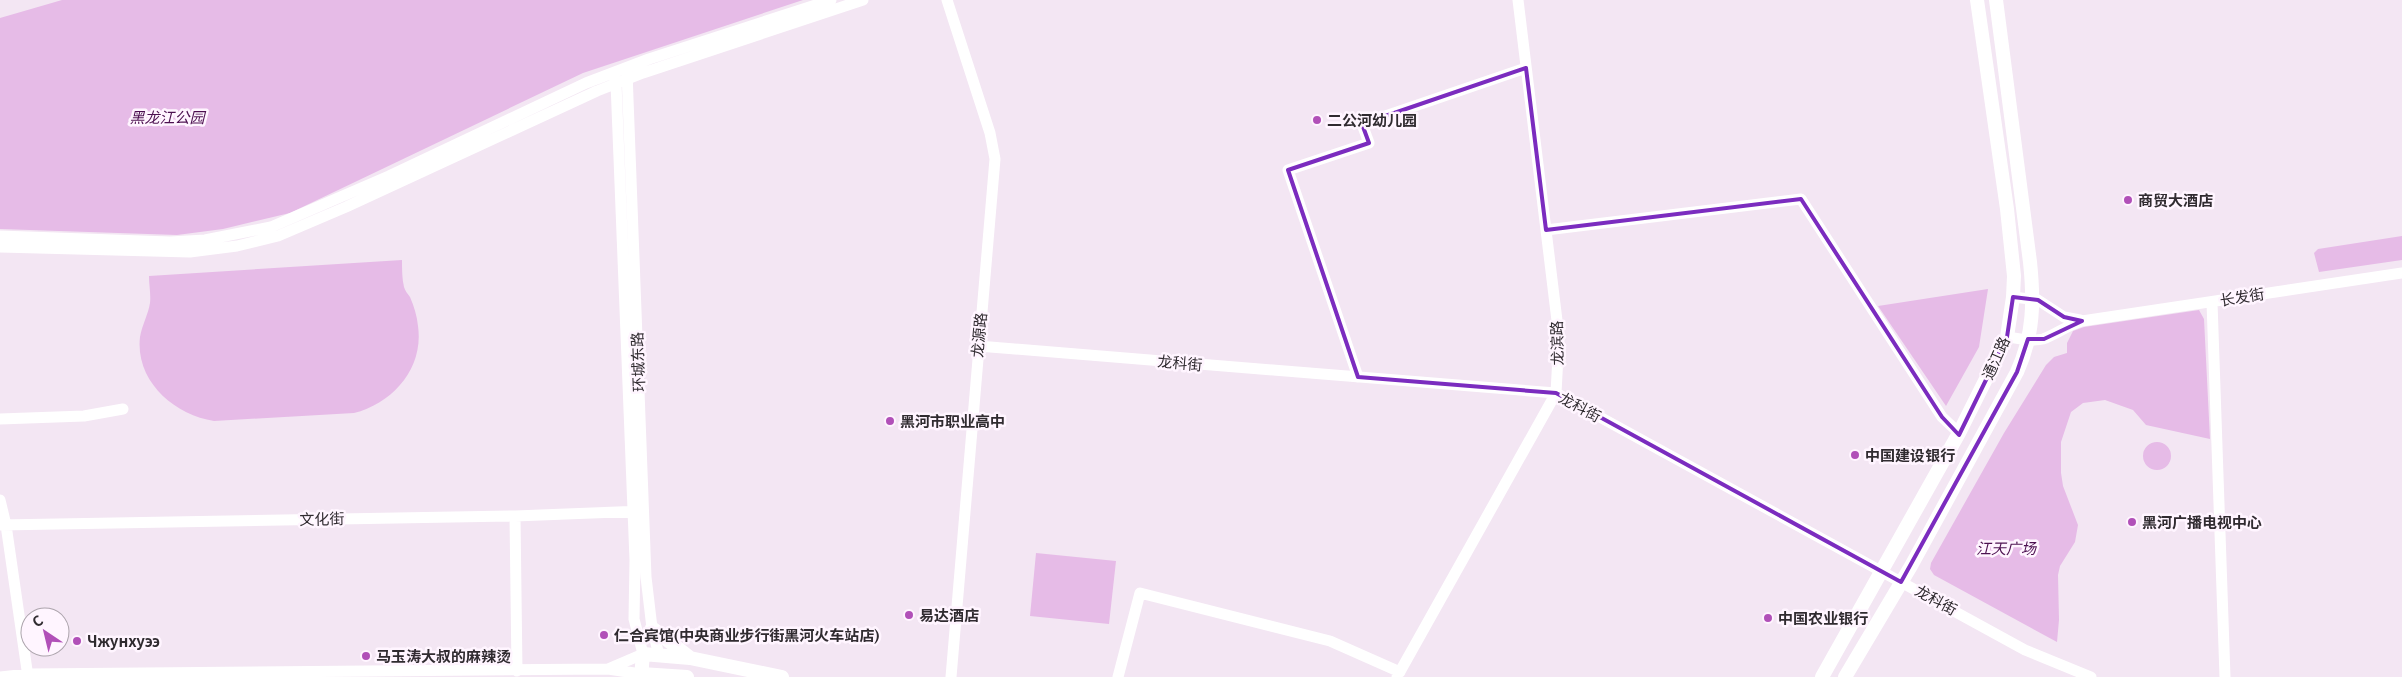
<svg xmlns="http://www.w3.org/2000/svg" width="2402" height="677" viewBox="0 0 2402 677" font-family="'Libre Baskerville','Noto Sans SC',serif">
<rect width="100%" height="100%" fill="#f3e6f3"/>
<path fill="#e6bbe7" d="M62,0H803L583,73L290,213L223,229L177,235L0,229V18Z
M2402,236V260L2319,272L2314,253L2318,249Z
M402,260C402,269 402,279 404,287C405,291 408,294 410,297C414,306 417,316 418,326C424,368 393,403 354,413L214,421C174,415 135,381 140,337C142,325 148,315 150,303C151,295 149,285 149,276Z
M1988,289L1979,347L1946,406L1878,306Z
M2199,310L2204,319L2210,439L2146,425L2133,410L2105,400L2083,403L2071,412L2061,442V473L2063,486L2078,525L2075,542L2060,566L2058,575L2059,620L2057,642L1934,575L1930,569L1931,563L2004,433L2046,365L2054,357L2067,353V343L2073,331L2084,327Z
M2143 456a14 14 0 1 1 28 0a14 14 0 1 1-28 0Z
M1036,553L1116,561L1109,624L1030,616Z"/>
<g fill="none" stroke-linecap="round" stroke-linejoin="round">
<path stroke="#fff" stroke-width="11" d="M947,0L990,133L995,159L951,677
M627,72L646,577L652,628L659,655
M614,77L616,83L635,560L634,619L643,654L608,669L641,674
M1546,230L1801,199L1942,417L1959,433
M0,236L170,242L205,240L271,227L389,176L586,83L649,59L831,0
M0,247L190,252L237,246L278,236L346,207L597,91L643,73L863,0
M2013,297L2038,300L2064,317L2080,320
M2212,302L2225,677
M2007,337C2018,338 2032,342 2043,339C2053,336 2068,325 2082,321L2402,273
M978,346L1556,393L2025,650L2091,677
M1358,377L1288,170L1369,143L1362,124L1526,68
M0,419L84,416L123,409
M0,500L6,525L28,677
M515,516L517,671
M0,525L515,516L643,511
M0,677L28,674L608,669
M1118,677L1140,593L1330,641L1400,672
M1397,677L1556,393L1559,337L1518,0"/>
<path stroke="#fff" stroke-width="14" d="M652,628L689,657
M641,674L687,677
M641,677L643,654L690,658L782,677
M1822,677L1959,433L2007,337L2013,297L2014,276L2007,209L1977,0
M1845,677L1911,566L2017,372C2034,335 2034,300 2030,262L1996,0"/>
</g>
<path fill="none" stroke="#7b2cbf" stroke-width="4" stroke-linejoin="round" d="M1526,68L1546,230L1801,199L1942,417L1959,435L2007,337L2013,297L2038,300L2064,317L2082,321L2044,339H2028L2017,372L1901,582L1556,393L1358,377L1288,170L1369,143L1362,124Z"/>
<g fill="#b150b8" stroke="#fff5ff" stroke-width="2">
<circle cx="1317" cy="120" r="5"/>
<circle cx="2128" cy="200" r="5"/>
<circle cx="890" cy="421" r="5"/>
<circle cx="1855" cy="455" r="5"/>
<circle cx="2132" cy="522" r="5"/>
<circle cx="909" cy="615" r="5"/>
<circle cx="1768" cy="618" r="5"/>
<circle cx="604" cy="635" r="5"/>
<circle cx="77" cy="641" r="5"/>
<circle cx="366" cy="656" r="5"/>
</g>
<g text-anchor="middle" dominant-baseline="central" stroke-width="5" stroke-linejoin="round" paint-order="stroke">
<g font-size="15" font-style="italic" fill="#4c1050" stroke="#fff5ff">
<text x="167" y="117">黑龙江公园</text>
<text x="2006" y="548">江天广场</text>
</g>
<g font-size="15" font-weight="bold" fill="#302b30" stroke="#fff5ff" text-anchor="start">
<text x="1327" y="120">二公河幼儿园</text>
<text x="2138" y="200">商贸大酒店</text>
<text x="900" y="421">黑河市职业高中</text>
<text x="1865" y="455">中国建设银行</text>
<text x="2142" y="522">黑河广播电视中心</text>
<text x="919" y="615">易达酒店</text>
<text x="1778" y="618">中国农业银行</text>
<text x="614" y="635">仁合宾馆(中央商业步行街黑河火车站店)</text>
<text x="87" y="641">Чжунхуээ</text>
<text x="376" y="656">马玉涛大叔的麻辣烫</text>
</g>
<g font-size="15" fill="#302b30" stroke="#fff5ff">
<text transform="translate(2242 297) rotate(-9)">长发街</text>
<text transform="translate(979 335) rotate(-85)">龙源路</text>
<text transform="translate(1557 343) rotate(-91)">龙滨路</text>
<text transform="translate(1996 358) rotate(-66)">通江路</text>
<text transform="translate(638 362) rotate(-92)">环城东路</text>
<text transform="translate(1180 363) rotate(5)">龙科街</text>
<text transform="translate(1580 407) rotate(28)">龙科街</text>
<text transform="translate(322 519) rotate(-1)">文化街</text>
<text transform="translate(1936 600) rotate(29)">龙科街</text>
</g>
</g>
<g transform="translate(45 632) rotate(325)"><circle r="24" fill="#fff5ff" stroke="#aca4ac"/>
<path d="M0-4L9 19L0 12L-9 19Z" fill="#b150b8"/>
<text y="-8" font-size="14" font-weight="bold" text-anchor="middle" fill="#302b30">С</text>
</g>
</svg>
